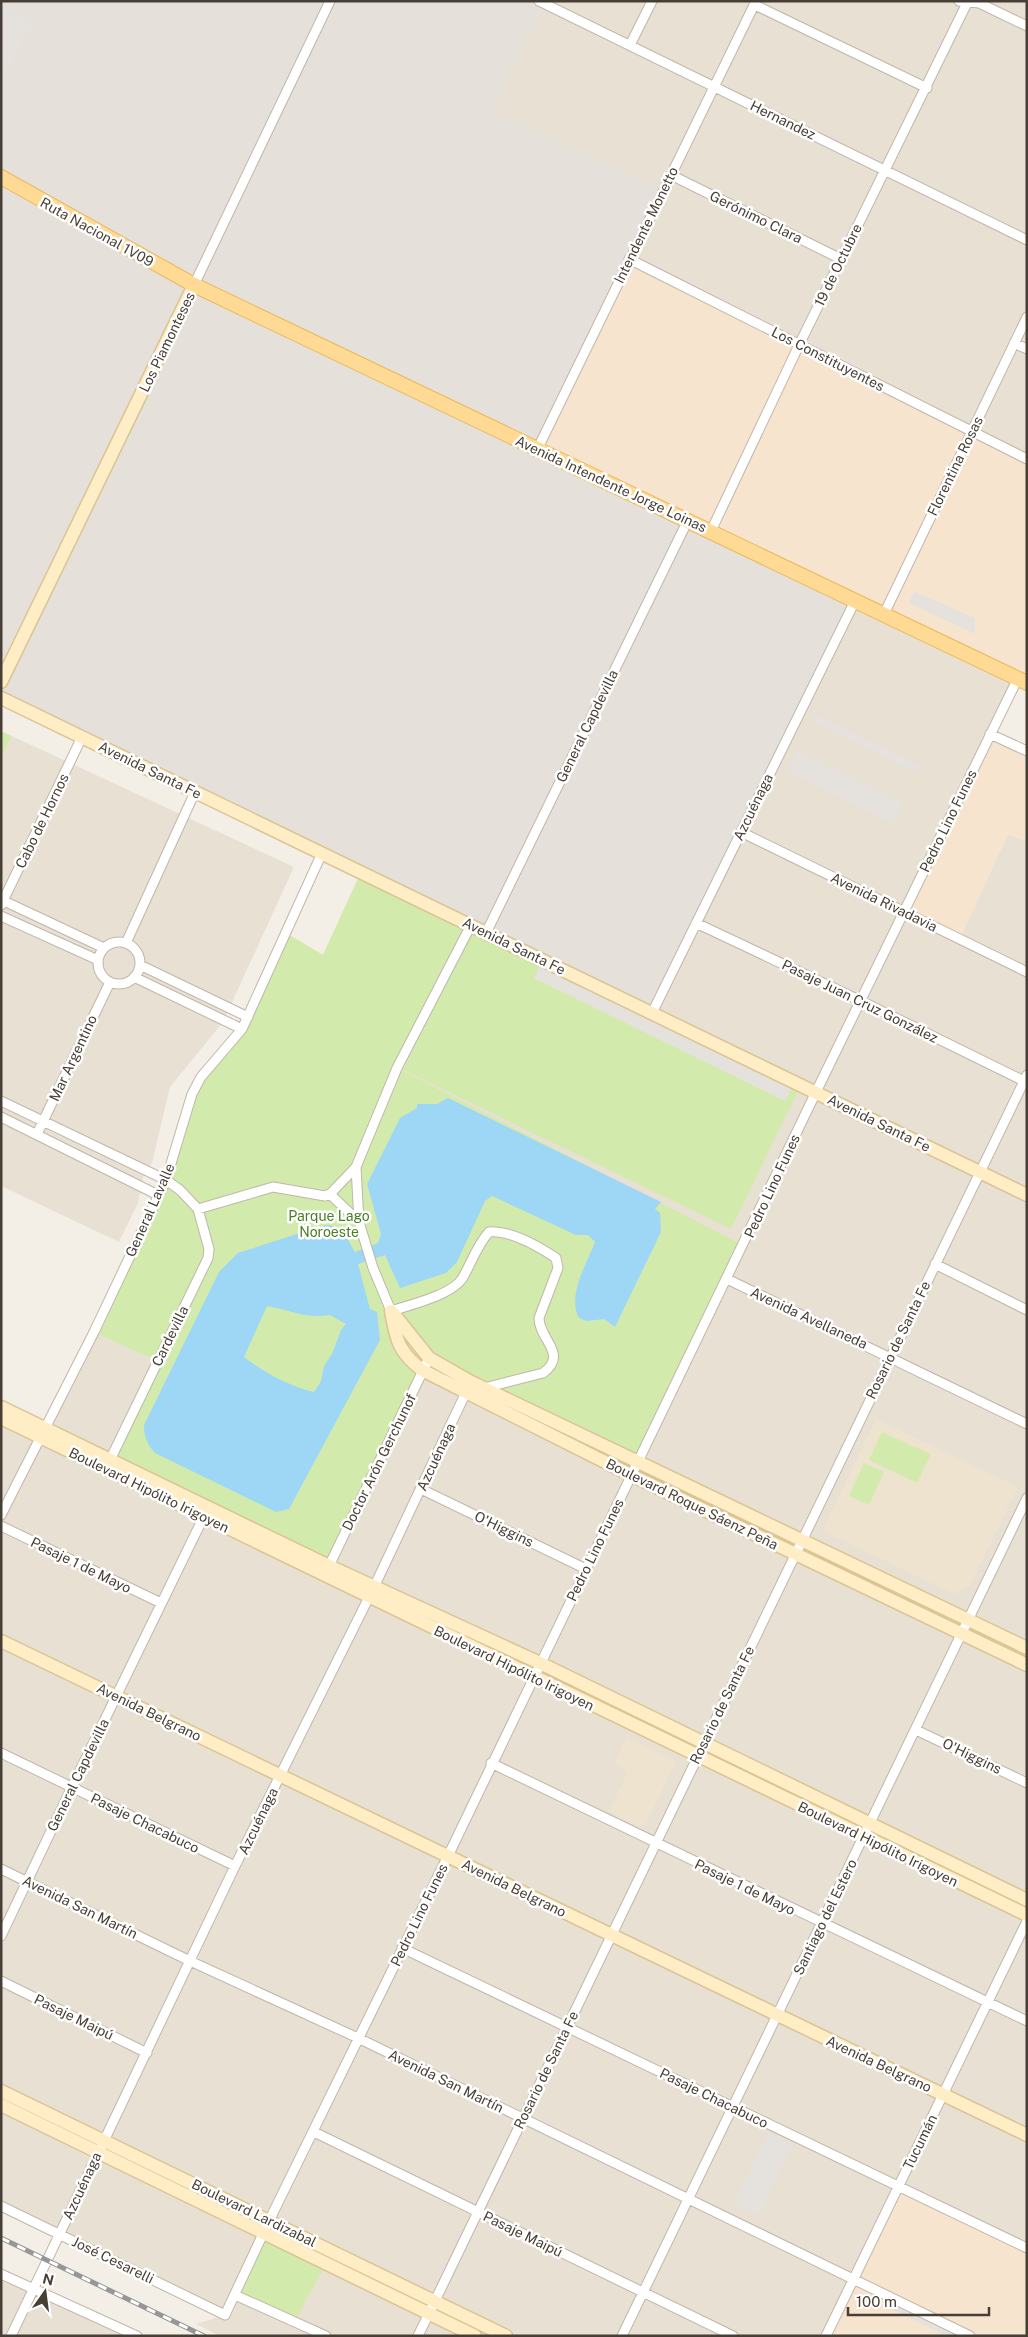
<svg xmlns="http://www.w3.org/2000/svg" width="1028" height="2337" viewBox="0 0 1028 2337" font-family="'Public Sans',sans-serif">
<rect width="100%" height="100%" fill="#f4efe6"/>
<path fill="#e8e0d3" d="M539,1H1027V459L629,259L491,110L544,4Z
M855,601L1018,678L965,786L960,938L1008,834L1027,842V2336H220L196,2324L225,2315L1,2206V1407L44,1428L286,933L323,955L361,872Z
M12,736L294,867L223,1022L170,1087L152,1163L143,1177L138,1203L119,1242L1,1186V758Z
M1,2274L132,2336H1Z"/>
<path fill="#f7e4cf" d="M629,259L1027,459V683L537,450Z
M990,734L1027,751V842L1008,834L960,939L904,911Z
M898,2186L1027,2248V2336H826Z"/>
<path fill="#e6e0db" d="M1,1H539L544,4L491,110L664,192L538,450L855,601L652,1013L1,698Z"/>
<path fill="#eee3cf" d="M876,1419L1018,1487L970,1585L954,1594L827,1533L824,1528Z
M627,1737L676,1761L646,1823L639,1826L609,1811L628,1772L614,1764Z"/>
<path fill="#d2ebac" d="M1,731L12,736L1,758Z
M361,872L471,925L397,1068L743,1245L638,1461L429,1358L330,1564L1027,1900V1915L110,1460L157,1361L94,1332L158,1195L192,1094L234,1038L286,933L323,955Z
M471,932L798,1091L731,1229L403,1070Z
M499,1400L1027,1653V1660L496,1404Z
M882,1432L931,1454L917,1483L869,1460Z
M864,1463L884,1472L869,1505L849,1496Z
M264,2233L326,2263L295,2321L235,2295Z"/>
<path fill="#e5e2de" d="M1,8L32,24L1,82Z
M914,591L975,618V634L909,603Z
M815,714L920,766L917,773L812,721Z
M797,751L902,803L892,823L787,771Z
M543,960L795,1082L785,1101L534,978Z
M769,2133L793,2144L759,2214L734,2203Z
M894,2299L970,2336H946L891,2309Z"/>
<path fill="#9ed6f5" fill-rule="evenodd" d="M448,1098L661,1202L655,1209L660,1213L661,1232L615,1327L604,1319L587,1321L579,1318C567,1296 586,1265 595,1242L588,1235H576L492,1196L485,1201L457,1262L446,1273L400,1288L385,1255L358,1264L370,1309L377,1312L380,1340L289,1509L276,1512L155,1453C147,1444 144,1437 144,1425L219,1272L238,1253L325,1225C343,1226 347,1238 355,1252L378,1243L381,1234L367,1184L400,1118L417,1108V1104H437ZM267,1306C291,1310 305,1319 330,1315L346,1324L341,1330L332,1354L324,1366L321,1381L314,1392C289,1386 265,1373 244,1357Z"/>
<g fill="none" stroke-linecap="round" stroke-linejoin="round">
<g stroke="#c0b6a8" stroke-width="11">
<path id="street" d="M539,1L1027,240
M959,1L979,3L1027,26
M755,5L927,88
M630,45L652,1
M671,175L841,259
M629,259L1027,459
M194,285L330,1
M1014,343L1027,349
M537,450L756,1
M711,531L800,343L968,1
M884,614L1027,317
M990,734L1027,751
M741,832L1027,972
M4,901L104,948
M1,905L82,737
M1,916L98,960
M696,923L861,1001L1024,1081
M486,933L688,520
M98 963a21 21 0 1 1 42 0a21 21 0 1 1-42 0Z
M126,943L195,792
M140,965L248,1017
M134,977L242,1029
M652,1013L855,601
M1,1101L166,1180L180,1190L198,1209L209,1249L208,1258L110,1460
M1,1117L158,1195
M37,1134L110,982
M356,1167L359,1222L373,1268L391,1311C410,1305 451,1295 462,1279C471,1264 477,1245 489,1232C511,1230 538,1246 556,1258L558,1268L539,1318C539,1340 569,1354 543,1373L484,1388
M330,1194L359,1222
M198,1209L273,1187L325,1196L330,1194L356,1167L397,1068L471,925
M935,1264L1027,1310
M727,1279L1027,1424
M421,1489L586,1569
M1,1515L94,1332L166,1180L192,1094L201,1077L242,1029L322,853
M1,1526L161,1603
M329,1566L429,1358
M916,1730L1027,1783
M1,1753L235,1866
M491,1763L1027,2021
M1,1869L190,1961L358,2038L970,2336
M1,1936L72,1787L206,1512
M402,1948L1027,2248
M1,1981L147,2053
M314,2132L733,2336
M1,2206L225,2315L269,2221L448,1856L816,1092L1018,678
M1,2274L137,2336
M235,2295L326,2336
M11,2336L235,1866L375,1585L468,1388
M418,2336L1027,1075
M622,2336L1027,1498
M826,2336L1027,1921"/>
</g>
<g stroke="#dac494" stroke-width="15">
<path id="secondary" d="M1,682L194,285
M1,698L1027,1195
M391,1311C396,1339 398,1352 422,1370L631,1475L1027,1665
M393,1313L429,1358L471,1382L1027,1648
M1,1407L329,1566L540,1663L1027,1900
M1,1418L1027,1915
M1,1641L1027,2135
M1,2091L506,2336
M1,2105L475,2336"/>
</g>
<g stroke="#ebb85c" stroke-width="16">
<path id="primary" d="M1,177L194,285L1027,683"/>
</g>
<use href="#street" stroke="#fff" stroke-width="9"/>
<use href="#secondary" stroke="#ffedc5" stroke-width="12"/>
<use href="#primary" stroke="#ffda94" stroke-width="14"/>
<g stroke="#969696" stroke-width="5">
<path id="rail" d="M1,2238L204,2336"/>
</g>
<use href="#rail" stroke="#fff" stroke-width="3" stroke-dasharray="9" stroke-linecap="butt"/>
</g>
<g text-anchor="middle" dominant-baseline="central" stroke-width="5" stroke-linejoin="round" paint-order="stroke">
<g font-size="14" fill="#473f35" stroke="#fff">
<text transform="translate(783 120) rotate(26)">Hernandez</text>
<text transform="translate(756 217) rotate(26)">Gerónimo Clara</text>
<text transform="translate(646 225) rotate(-64)">Intendente Monetto</text>
<text transform="translate(97 232) rotate(29)">Ruta Nacional 1V09</text>
<text transform="translate(838 265) rotate(-64)">19 de Octubre</text>
<text transform="translate(167 342) rotate(-64)">Los Piamonteses</text>
<text transform="translate(828 359) rotate(27)">Los Constituyentes</text>
<text transform="translate(955 466) rotate(-64)">Florentina Rosas</text>
<text transform="translate(611 484) rotate(25)">Avenida Intendente Jorge Loinas</text>
<text transform="translate(587 726) rotate(-64)">General Capdevilla</text>
<text transform="translate(150 770) rotate(26)">Avenida Santa Fe</text>
<text transform="translate(753 807) rotate(-64)">Azcuénaga</text>
<text transform="translate(42 821) rotate(-64)">Cabo de Hornos</text>
<text transform="translate(948 821) rotate(-64)">Pedro Lino Funes</text>
<text transform="translate(884 902) rotate(26)">Avenida Rivadavia</text>
<text transform="translate(514 946) rotate(26)">Avenida Santa Fe</text>
<text transform="translate(860 1001) rotate(26)">Pasaje Juan Cruz González</text>
<text transform="translate(73 1058) rotate(-65)">Mar Argentino</text>
<text transform="translate(879 1123) rotate(26)">Avenida Santa Fe</text>
<text transform="translate(772 1186) rotate(-65)">Pedro Lino Funes</text>
<text transform="translate(150 1210) rotate(-66)">General Lavalle</text>
<text transform="translate(809 1318) rotate(25)">Avenida Avellaneda</text>
<text transform="translate(170 1336) rotate(-64)">Cardevilla</text>
<text transform="translate(898 1340) rotate(-64)">Rosario de Santa Fe</text>
<text transform="translate(436 1457) rotate(-65)">Azcuénaga</text>
<text transform="translate(379 1462) rotate(-64)">Doctor Arón Gerchunof</text>
<text transform="translate(149 1490) rotate(26)">Boulevard Hipólito Irigoyen</text>
<text transform="translate(692 1504) rotate(26)">Boulevard Roque Sáenz Peña</text>
<text transform="translate(504 1529) rotate(26)">O'Higgins</text>
<text transform="translate(595 1550) rotate(-64)">Pedro Lino Funes</text>
<text transform="translate(81 1565) rotate(26)">Pasaje 1 de Mayo</text>
<text transform="translate(514 1668) rotate(26)">Boulevard Hipólito Irigoyen</text>
<text transform="translate(722 1705) rotate(-64)">Rosario de Santa Fe</text>
<text transform="translate(149 1712) rotate(26)">Avenida Belgrano</text>
<text transform="translate(972 1756) rotate(26)">O'Higgins</text>
<text transform="translate(78 1775) rotate(-64)">General Capdevilla</text>
<text transform="translate(258 1821) rotate(-64)">Azcuénaga</text>
<text transform="translate(145 1823) rotate(26)">Pasaje Chacabuco</text>
<text transform="translate(878 1844) rotate(26)">Boulevard Hipólito Irigoyen</text>
<text transform="translate(745 1887) rotate(26)">Pasaje 1 de Mayo</text>
<text transform="translate(514 1888) rotate(26)">Avenida Belgrano</text>
<text transform="translate(80 1907) rotate(26)">Avenida San Martín</text>
<text transform="translate(419 1915) rotate(-64)">Pedro Lino Funes</text>
<text transform="translate(825 1917) rotate(-64)">Santiago del Estero</text>
<text transform="translate(74 2017) rotate(26)">Pasaje Maipú</text>
<text transform="translate(879 2064) rotate(25)">Avenida Belgrano</text>
<text transform="translate(546 2070) rotate(-64)">Rosario de Santa Fe</text>
<text transform="translate(446 2081) rotate(26)">Avenida San Martín</text>
<text transform="translate(714 2098) rotate(26)">Pasaje Chacabuco</text>
<text transform="translate(920 2142) rotate(-64)">Tucumán</text>
<text transform="translate(82 2186) rotate(-65)">Azcuénaga</text>
<text transform="translate(254 2213) rotate(26)">Boulevard Lardizabal</text>
<text transform="translate(523 2234) rotate(26)">Pasaje Maipú</text>
<text transform="translate(113 2260) rotate(26)">José Cesarelli</text>
</g>
<g font-size="14" fill="#4b7d24" stroke="#fff">
<text x="329" y="1216">Parque Lago<tspan x="329" dy="16">Noroeste</tspan></text>
</g>
</g>
<rect width="1028" height="2337" fill="none" stroke="#473f35" stroke-width="5"/>
<g transform="translate(45 2292) rotate(14)" stroke="#ffffff" stroke-width="4" paint-order="stroke">
<path d="M0-4L9 19L0 12L-9 19Z" fill="#473f35"/>
<text y="-8" font-size="14" font-weight="bold" text-anchor="middle" fill="#473f35">N</text>
</g>
<path d="M848 2307v8h141v-8" fill="none" stroke="#473f35" stroke-width="2.5"/>
<text x="856" y="2307" font-size="15" fill="#473f35" stroke="#ffffff" stroke-width="4" paint-order="stroke">100 m</text>
</svg>
